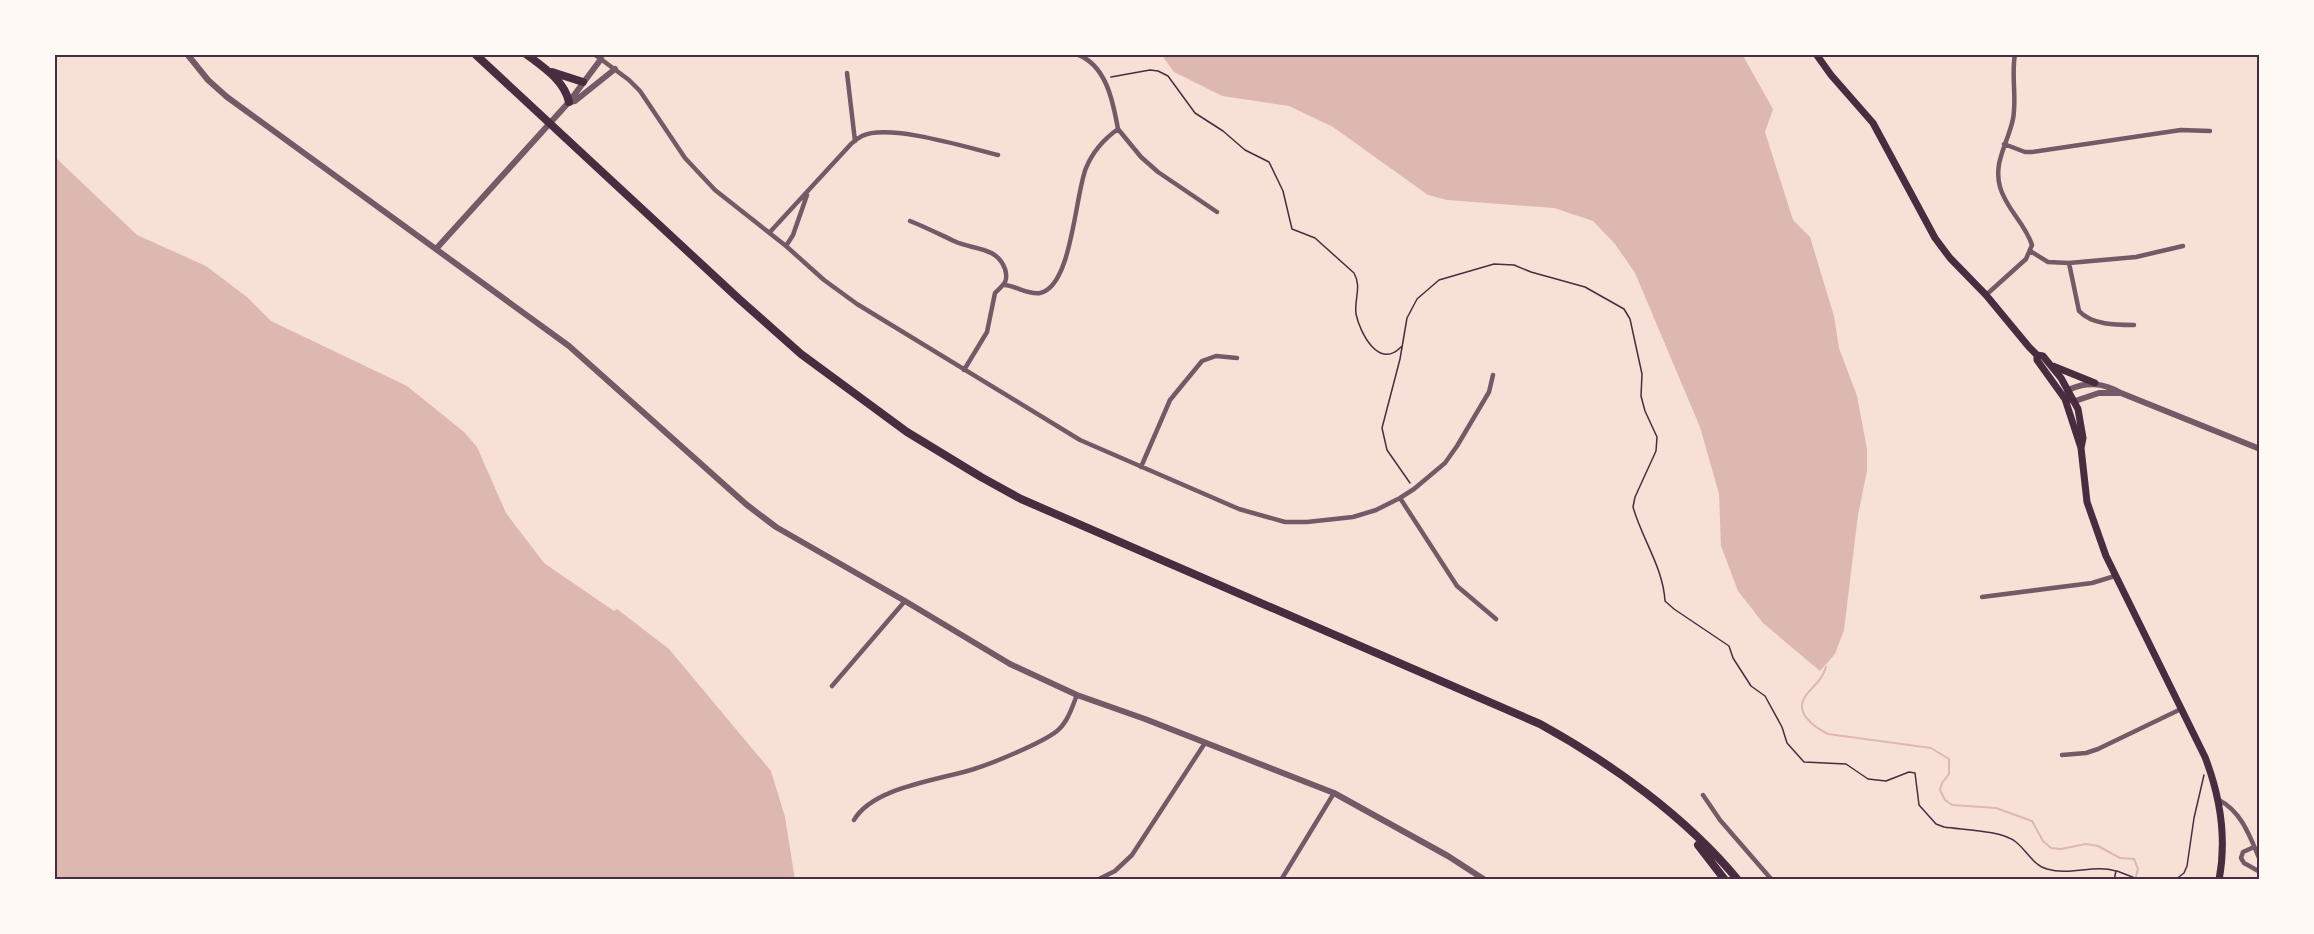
<svg xmlns="http://www.w3.org/2000/svg" width="2314" height="934" viewBox="0 0 2314 934" font-family="Inter,sans-serif">
<rect width="100%" height="100%" fill="#f7e1d7"/>
<path fill="#dcb8b0" d="M1161,54H1742L1773,109L1765,132L1793,220L1810,237L1834,316L1839,348L1857,396L1867,449V471L1858,515L1844,630L1835,654L1820,671L1763,623L1738,591L1721,546L1719,494L1700,427L1635,273L1615,244L1593,221L1554,208L1447,200L1428,195L1333,127L1289,106L1222,96L1174,72Z
M54,156L137,235L206,266L247,297L271,321L407,386L464,432L477,447L506,513L544,563L614,611L617,609L669,649L771,771L785,817L795,880H54Z"/>
<g fill="none" stroke-linecap="round" stroke-linejoin="round">
<path stroke="#dcb8b0" stroke-width="2" d="M1826,667C1822,680 1815,684 1807,694C1792,712 1814,727 1828,734L1931,748L1949,759V774L1942,783L1940,790L1945,800L1952,805L1996,808L2032,821L2043,841L2051,848L2061,849L2086,844L2098,846L2120,858L2134,859L2138,869L2135,880"/>
<path stroke="#4a2c40" stroke-width="1.5" d="M1111,77L1150,70L1158,71L1168,76L1195,113L1223,131L1245,150L1269,162L1283,191L1292,229L1315,238L1354,273C1362,287 1354,299 1356,314C1360,333 1379,370 1401,347
M1410,483L1387,450L1382,428L1400,359L1407,318L1417,299L1439,280L1494,264L1514,265L1531,272L1585,287L1624,309L1630,319L1642,374L1641,396L1645,411L1657,437L1656,451L1635,497L1633,507C1642,539 1663,567 1665,601L1674,609L1729,646L1733,658L1751,686L1765,696L1782,727L1787,743L1804,762L1846,764L1868,779L1886,781L1909,772L1915,773L1919,805L1936,824L1944,827C1963,830 2001,830 2016,842C2026,850 2034,866 2047,869C2070,876 2094,864 2116,871L2114,880
M2117,871L2140,880
M2175,880L2184,873L2187,866L2194,818L2204,775"/>
<path stroke="#755966" stroke-width="4.5" d="M594,54L629,80L640,91L685,158L715,190L786,246L824,280L857,304L1080,440L1239,509L1285,522H1307L1353,517L1376,510L1400,498L1414,489L1445,463L1457,446L1489,392L1493,375
M847,73L855,141
M1118,129L1141,157L1158,172L1217,212
M2004,144L2025,152H2032L2181,130L2210,131
M910,221C925,227 939,234 954,241C972,250 997,246 1005,269C1009,282 1003,285 995,293L987,332L964,370
M770,232L851,144C854,141 858,138 862,136C889,123 969,148 998,155
M786,246L793,235L807,195
M2030,251L2048,262L2069,263L2136,257L2183,246
M2069,263L2079,311C2092,325 2116,325 2134,325
M1004,285C1017,286 1028,295 1040,293C1072,287 1075,195 1086,168C1093,151 1104,139 1118,129C1113,101 1106,64 1076,54
M1986,295L2026,259L2032,245C2025,223 2006,209 2000,187C1993,162 2008,143 2013,119C2017,98 2011,76 2015,54
M1141,467L1170,400L1202,361L1216,356L1237,358
M1400,498L1457,586L1496,619
M1982,597L2092,583L2115,576
M832,686L905,601
M2062,755L2086,753L2098,749L2181,709
M1703,795L1720,820L1772,880
M2219,800C2242,812 2250,837 2260,860
M854,820C873,787 939,780 974,769C993,763 1042,743 1057,731C1068,722 1072,707 1077,695
M2254,847L2243,852L2241,858L2244,863L2260,872
M1097,880L1115,871L1132,855L1205,743
M1281,880L1334,793"/>
<path stroke="#755966" stroke-width="6" d="M187,54L208,80L227,97L569,346L747,505L776,527L905,601L1010,664L1077,695L1145,719L1334,793L1448,856L1485,880
M569,102L575,101L615,69
M436,249L569,102L601,59
M2121,393H2099L2075,401L2065,399L2068,390C2088,381 2103,383 2121,393L2260,449"/>
<path stroke="#4a2c40" stroke-width="7" d="M1816,54L1831,75L1873,123L1935,238L1950,258L1986,295L2029,347L2037,355L2043,356L2061,378L2078,409L2083,438L2081,448L2087,502L2106,556L2205,757C2220,796 2227,838 2219,880
M2037,355V360L2065,399L2081,448
M2053,366L2095,383"/>
<path stroke="#4a2c40" stroke-width="8" d="M475,54L739,299L801,354L907,432L981,477L1021,499L1540,724C1611,763 1686,817 1738,880
M526,54C543,67 564,80 569,102
M552,72L583,82
M1698,845L1725,880"/>
</g>
<rect width="2314" height="934" fill="none" stroke="#fffaf5" stroke-width="111"/>
<rect x="56" y="56" width="2202" height="822" fill="none" stroke="#4a2c40" stroke-width="2"/>
</svg>
